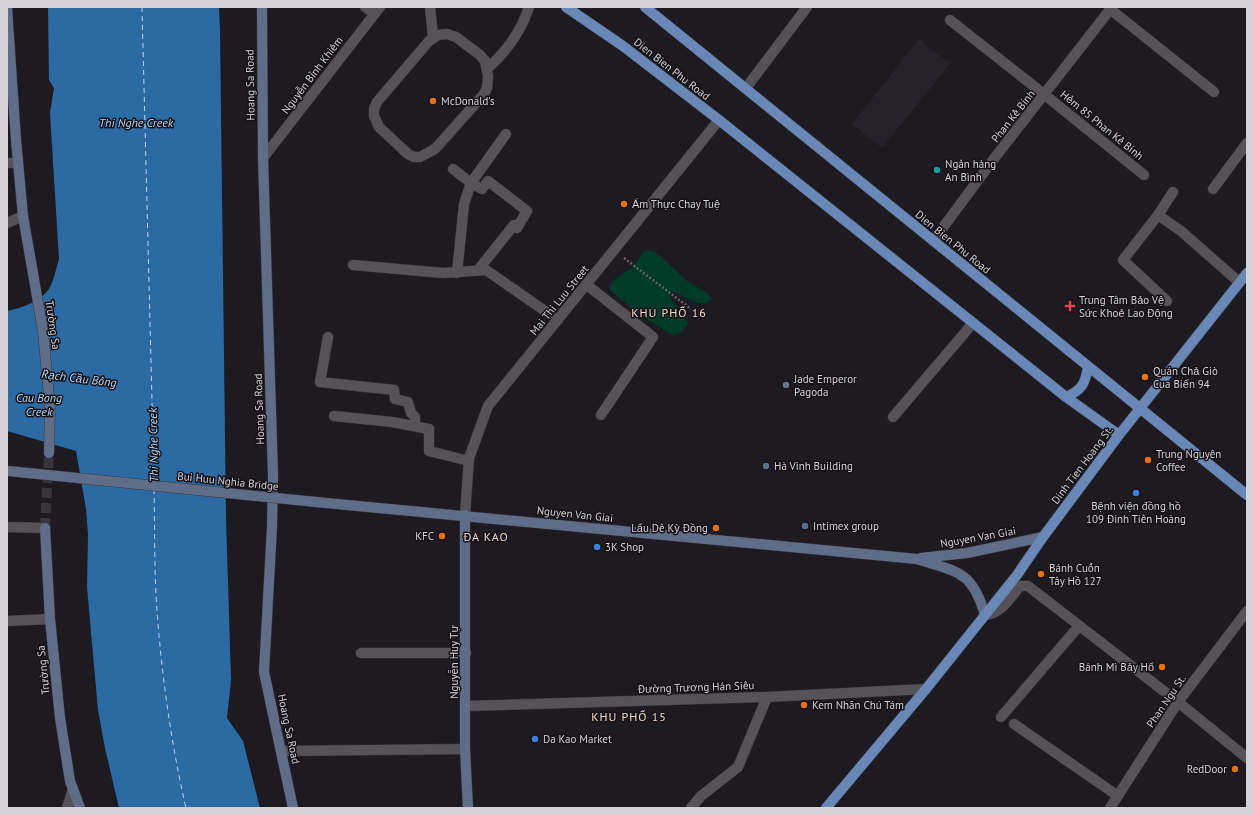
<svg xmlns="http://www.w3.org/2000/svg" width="1254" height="815" viewBox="0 0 1254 815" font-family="'PT Sans',sans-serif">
<rect width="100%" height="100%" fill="#1d1b21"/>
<path fill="#26212c" d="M919,39L950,64L882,148L852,124Z"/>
<path fill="#003b27" d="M645,251H653L659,255L687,281L707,293L711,299L709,302C699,307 684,296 675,292L671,293L670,296L671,300L687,321L688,324L681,332L674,336C651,323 629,307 609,289C612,277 625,274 633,267C638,263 639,255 645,251Z"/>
<path fill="#2c6aa4" d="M48,7H219L220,31L226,518L231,680L227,718L243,741L260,808H119L105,748L98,710L87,587L88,534L86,509L76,451L7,431V311C21,308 40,302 49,289C54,280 56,269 59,259L50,113L54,88L49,80Z"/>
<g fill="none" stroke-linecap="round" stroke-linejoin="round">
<path stroke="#b8d7f8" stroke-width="1" stroke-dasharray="5 4" stroke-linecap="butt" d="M142,7L154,480
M154,489C155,530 154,570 157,611C162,677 171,743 186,808"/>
<path stroke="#38363c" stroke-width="10" stroke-dasharray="10 5" stroke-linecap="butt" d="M45,528L49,453"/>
<g stroke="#39373b" stroke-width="11">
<path id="lane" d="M365,7L374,13
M430,7L433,37
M1110,9L1214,92
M950,20L1045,95
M438,35L447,34L456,37L480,55L485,61L488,76L487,88L484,94L435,149L420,157H414L408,154L379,127L374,116V109L377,102L429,41Z
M488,68C507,51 521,32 529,7
M7,163H18
M453,169L471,183L482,189L488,181L527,211L517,228L514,225L478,270
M1213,189L1247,143
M1158,215L1173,192
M7,223L23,216
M353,265L443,273L486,270L558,320
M457,273L464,204L471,183L506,134
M1167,301L1123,260L1158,215L1181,231L1239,282
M328,337L320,382L394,390L395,399L408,402L411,413L415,417V425
M334,416L392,422L429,429V451L469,461
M893,417L973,323
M361,653H466
M1001,717L1079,626
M1014,724L1118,796
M281,751L465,749
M67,808L73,789
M691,808L701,796L738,767L767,697"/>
</g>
<g stroke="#39373b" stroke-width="11">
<path id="street" d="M746,88L807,7
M1045,95L1144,175
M263,158L380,7
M933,241L996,156L1112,7
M587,285L653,337L601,415
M465,515L469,458L488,406L719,120
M7,527L45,528
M985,615C1001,614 1011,597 1020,586H1028L1178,702L1247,758
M7,621L50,619
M466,706L767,697L926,689
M1110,808L1178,702L1247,611"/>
</g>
<g stroke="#39373b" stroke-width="11">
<path id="secondary" d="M262,7L263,158L273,475L272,527L264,672L293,808
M7,8L16,140L23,216L43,331L50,407L49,453
M326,503L917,559C957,572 972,570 985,615
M465,515V749L468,808
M45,528L50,619L60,718L70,781L80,808
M921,558L967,553L1043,537"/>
</g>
<g stroke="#39373b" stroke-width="11">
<path id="primary" d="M566,7L623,46L719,120L1066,397L1119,435
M645,7L1247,495
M1066,397C1082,390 1085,384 1088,367
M826,808L926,689L1017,575L1043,537L1119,435L1247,273"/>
</g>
<path stroke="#646268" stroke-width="2.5" stroke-dasharray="2 2" stroke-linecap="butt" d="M624,258L691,309"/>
<use href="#lane" stroke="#555259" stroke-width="10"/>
<use href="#street" stroke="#555259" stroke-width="10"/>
<use href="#secondary" stroke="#5f6d88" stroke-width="10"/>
<use href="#primary" stroke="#6988b8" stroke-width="10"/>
<g stroke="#39373b" stroke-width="11" stroke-linecap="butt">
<path id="secondary-bridge" d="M8,471L326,503"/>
</g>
<use href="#secondary-bridge" stroke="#5f6d88" stroke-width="10"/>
</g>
<g fill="#e8710a" stroke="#141218" stroke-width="1.5">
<circle cx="433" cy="101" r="4"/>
<circle cx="624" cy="204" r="4"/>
<circle cx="1145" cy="377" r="4"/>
<circle cx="1148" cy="460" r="4"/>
<circle cx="716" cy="528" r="4"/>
<circle cx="442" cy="536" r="4"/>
<circle cx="1041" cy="574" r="4"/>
<circle cx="1162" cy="667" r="4"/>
<circle cx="804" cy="705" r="4"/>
<circle cx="1235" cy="769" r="4"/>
</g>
<circle fill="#0f9aa8" stroke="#141218" stroke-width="1.5" cx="937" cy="170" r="4"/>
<path fill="#e0444e" stroke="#141218" stroke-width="1.5" d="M1068 300h4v4h4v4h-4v4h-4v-4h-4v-4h4z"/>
<circle fill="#6b7280" stroke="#141218" stroke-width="1.5" cx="786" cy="385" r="4"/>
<g fill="#5c6f8a" stroke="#141218" stroke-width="1.5">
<circle cx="766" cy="466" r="4"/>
<circle cx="805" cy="526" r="4"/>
</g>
<g fill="#3f7fe0" stroke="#141218" stroke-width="1.5">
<circle cx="1136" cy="493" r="4"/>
<circle cx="597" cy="547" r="4"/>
<circle cx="535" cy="739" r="4"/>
</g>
<g text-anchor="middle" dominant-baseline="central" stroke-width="3" stroke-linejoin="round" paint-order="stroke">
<g font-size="11" fill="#d4d2d6" stroke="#141218">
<text transform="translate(672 69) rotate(38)">Dien Bien Phu Road</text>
<text transform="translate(312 75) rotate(-53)">Nguyễn Bỉnh Khiêm</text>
<text transform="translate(250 85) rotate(-91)">Hoang Sa Road</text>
<text transform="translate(1013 116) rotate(-52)">Phan Kế Bính</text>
<text transform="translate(1102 125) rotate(39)">Hẻm 85 Phan Kế Bính</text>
<text transform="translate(953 242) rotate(39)">Dien Bien Phu Road</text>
<text transform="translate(559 300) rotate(-51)">Mai Thi Luu Street</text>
<text transform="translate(53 325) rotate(82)">Trường Sa</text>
<text transform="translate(259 409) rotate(-92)">Hoang Sa Road</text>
<text transform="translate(1082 465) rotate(-53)">Dinh Tien Hoang St.</text>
<text transform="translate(228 481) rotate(6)">Bui Huu Nghia Bridge</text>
<text transform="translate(575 514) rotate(6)">Nguyen Van Giai</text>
<text transform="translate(978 537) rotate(-10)">Nguyen Van Giai</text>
<text transform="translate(454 662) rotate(-90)">Nguyễn Huy Tự</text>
<text transform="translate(43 670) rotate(-96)">Trường Sa</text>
<text transform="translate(696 687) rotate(-2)">Đường Trương Hán Siêu</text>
<text transform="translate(1166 701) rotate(-56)">Phan Ngu St.</text>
<text transform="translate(289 729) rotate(78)">Hoang Sa Road</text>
</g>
<g font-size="11" fill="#d4d2d6" stroke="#141218" text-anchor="start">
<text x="441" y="101">McDonald's</text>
<text x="945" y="164">Ngân hàng<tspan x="945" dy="13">An Bình</tspan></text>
<text x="632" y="204">Ẩm Thực Chay Tuệ</text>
<text x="1079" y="300">Trung Tâm Bảo Vệ<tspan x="1079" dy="13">Sức Khoẻ Lao Động</tspan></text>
<text x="1153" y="371">Quán Chả Giò<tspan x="1153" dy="13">Cua Biển 94</tspan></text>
<text x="794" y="379">Jade Emperor<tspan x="794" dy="13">Pagoda</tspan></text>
<text x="1156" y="454">Trung Nguyên<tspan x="1156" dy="13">Coffee</tspan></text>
<text x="774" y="466">Hà Vinh Building</text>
<text x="1136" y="506" text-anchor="middle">Bệnh viện đồng hồ<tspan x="1136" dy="13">109 Đinh Tiên Hoàng</tspan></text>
<text x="813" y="526">Intimex group</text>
<text x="708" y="528" text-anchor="end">Lẩu Dê Kỳ Đồng</text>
<text x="434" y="536" text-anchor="end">KFC</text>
<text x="605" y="547">3K Shop</text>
<text x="1049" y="568">Bánh Cuốn<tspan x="1049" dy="13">Tây Hồ 127</tspan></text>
<text x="1154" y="667" text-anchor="end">Bánh Mì Bảy Hổ</text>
<text x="812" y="705">Kem Nhãn Chú Tám</text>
<text x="543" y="739">Da Kao Market</text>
<text x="1227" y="769" text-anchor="end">RedDoor</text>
</g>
<g font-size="12" font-style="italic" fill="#b8d7f8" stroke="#141218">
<text x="136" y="122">Thi Nghe Creek</text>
<text transform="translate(79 378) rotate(7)">Rạch Cầu Bông</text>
<text x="39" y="397">Cau Bong<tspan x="39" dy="14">Creek</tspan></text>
<text transform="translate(153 445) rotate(-91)">Thi Nghe Creek</text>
</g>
<g font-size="12" letter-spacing="1" fill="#f5d8c7" stroke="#141218">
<text x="669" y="312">KHU PHỐ 16</text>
<text x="486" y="536">ĐA KAO</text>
<text x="629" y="716">KHU PHỐ 15</text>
</g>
</g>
<rect width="1254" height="815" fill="none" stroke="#d4d2d6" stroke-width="16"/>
</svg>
